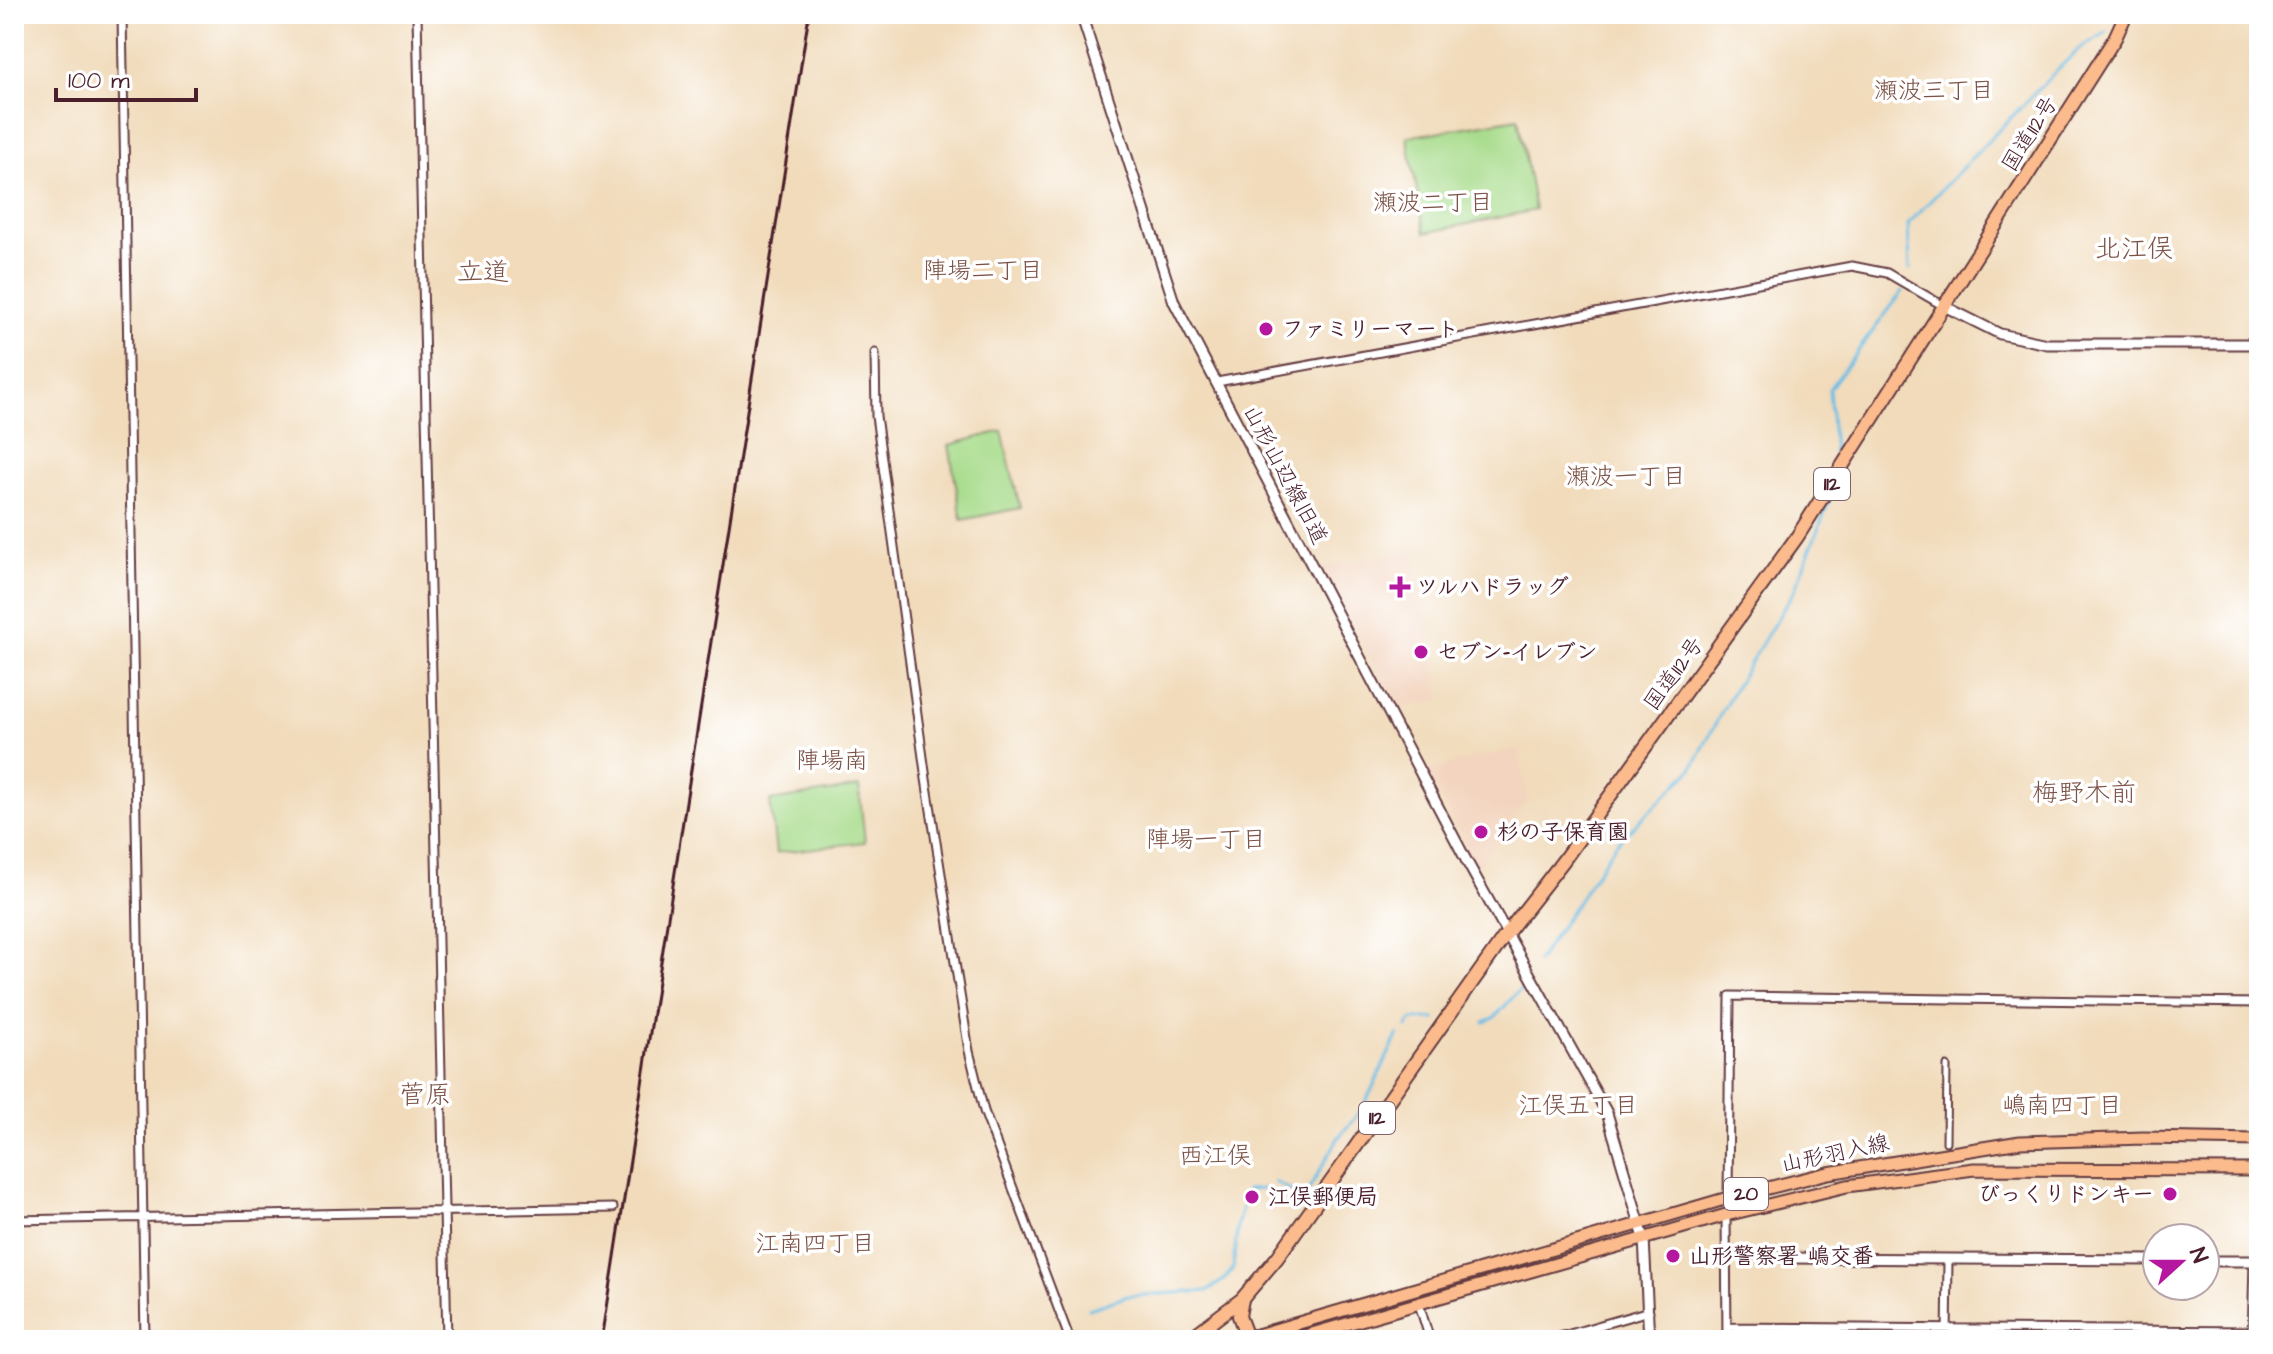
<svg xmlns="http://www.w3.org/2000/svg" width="2273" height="1354" viewBox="0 0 2273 1354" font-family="'Architects Daughter','Klee One',sans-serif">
<rect width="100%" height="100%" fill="#fff"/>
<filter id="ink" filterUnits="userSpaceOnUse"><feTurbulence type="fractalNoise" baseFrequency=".0125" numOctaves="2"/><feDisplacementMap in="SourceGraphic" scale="16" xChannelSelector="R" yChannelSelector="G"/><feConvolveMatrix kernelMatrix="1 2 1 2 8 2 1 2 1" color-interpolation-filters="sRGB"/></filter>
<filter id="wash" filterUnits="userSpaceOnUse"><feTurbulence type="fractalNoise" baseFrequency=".006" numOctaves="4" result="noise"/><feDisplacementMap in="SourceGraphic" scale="32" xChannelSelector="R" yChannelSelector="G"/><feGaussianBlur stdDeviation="1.8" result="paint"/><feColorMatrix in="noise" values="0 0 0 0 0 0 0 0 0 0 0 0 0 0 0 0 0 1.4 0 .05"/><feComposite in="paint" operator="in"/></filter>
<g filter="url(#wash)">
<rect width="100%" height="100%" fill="#f1dbbb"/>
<path fill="#f3d4be" d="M1414,550L1441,700L1397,708L1322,567Z
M1518,748L1528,798L1478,867L1426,771Z"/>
<path fill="#a8dc8c" stroke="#797e5c" stroke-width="2" d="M1518,118L1535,210L1425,233L1407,137Z
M1002,431L1020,508L962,520L949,445Z
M859,787L865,842L776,853L770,801Z"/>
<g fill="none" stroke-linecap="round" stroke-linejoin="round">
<path stroke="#67bce3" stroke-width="3" d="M1910,269L1908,224L2056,71L2080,48L2107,32
M1835,465L1829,389L1903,291
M1537,962L1616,844L1692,769L1729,698L1794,591L1830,499
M1484,1022L1494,1018L1527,982
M1407,1027L1412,1020L1435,1019
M1275,1182L1304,1198L1339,1137L1363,1108L1398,1034
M1089,1309L1128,1296L1207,1291L1224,1280L1233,1268L1238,1222L1247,1190L1265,1189"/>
</g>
</g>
<g filter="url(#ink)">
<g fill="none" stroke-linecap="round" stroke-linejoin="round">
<g stroke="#633b41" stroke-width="9">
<path id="pedestrian" d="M1946,1142L1947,1066"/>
</g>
<g stroke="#633b41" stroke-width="11">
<path id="minor" d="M122,14L145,1340
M417,14L447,1340
M875,353L876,416L926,779L969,1051L984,1111L1070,1340
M1217,382L1852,266L1887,273L1942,305
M1728,1198L1730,996L2259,1003
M1726,1215L1727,1340
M14,1220L613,1208
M1419,1304L1430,1340
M1727,1327L2252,1331
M1549,1340L1649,1311
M1947,1340L1948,1260
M2252,1340L2254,1261"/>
</g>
<g stroke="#633b41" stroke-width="13">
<path id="tertiary" d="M1081,14L1174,302L1466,860L1607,1113L1644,1238L1649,1340
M1942,305L2000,334L2047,344H2259
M1726,1252L1785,1258L2157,1260
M2205,1261H2259"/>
</g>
<g stroke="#633b41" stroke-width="15">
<path id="primary" d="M1247,1338L1728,1198L1828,1173L2020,1142L2143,1138L2259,1140
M1291,1340L1726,1215L1847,1186L1974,1169L2259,1170"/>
</g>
<g stroke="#633b41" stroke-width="16">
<path id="trunk" d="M1242,1299L1239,1316L1248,1340
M1188,1340L1242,1299L1277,1258L1507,933L1563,861L1797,537L2115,38L2126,14"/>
</g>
<use href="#pedestrian" stroke="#fff" stroke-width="5"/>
<use href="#minor" stroke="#fff" stroke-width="7"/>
<use href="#tertiary" stroke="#fff" stroke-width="9"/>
<use href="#primary" stroke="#fbbb8d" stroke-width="11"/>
<use href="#trunk" stroke="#fbbb8d" stroke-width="12"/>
<path stroke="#4a1f2b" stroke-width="3" d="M602,1340L809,14"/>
</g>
</g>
<g fill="#b5179e" stroke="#fff" stroke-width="3">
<circle cx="1266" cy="329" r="8"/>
<path d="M1396 575h8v8h8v8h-8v8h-8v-8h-8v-8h8z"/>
<circle cx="1421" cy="652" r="8"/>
<circle cx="1481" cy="832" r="8"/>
<circle cx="2170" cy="1194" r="8"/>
<circle cx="1252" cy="1197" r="8"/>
<circle cx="1673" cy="1256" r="8"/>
</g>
<g text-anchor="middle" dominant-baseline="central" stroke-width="7" stroke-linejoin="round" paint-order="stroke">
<g fill="#fff" stroke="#80626b" stroke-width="2">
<rect x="1814" y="468" width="36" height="32" rx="6"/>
<rect x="1359" y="1102" width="36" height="32" rx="6"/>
<rect x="1724" y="1178" width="44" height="32" rx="6"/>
</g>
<g font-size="20" font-weight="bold" fill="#4a1f2b">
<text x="1832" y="484">112</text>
<text x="1377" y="1118">112</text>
<text x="1746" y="1194">20</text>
</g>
<g font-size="22" fill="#4a1f2b" stroke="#fff">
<text transform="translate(2030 134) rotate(-58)">国道112号</text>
<text transform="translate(1285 475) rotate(62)">山形山辺線旧道</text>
<text transform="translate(1674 674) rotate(-54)">国道112号</text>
<text transform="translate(1835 1154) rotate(-12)">山形羽入線</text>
</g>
<g font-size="22" font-weight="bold" fill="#4a1f2b" stroke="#fff" text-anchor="start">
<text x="1282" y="329">ファミリーマート</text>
<text x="1416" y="587">ツルハドラッグ</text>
<text x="1437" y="652">セブン-イレブン</text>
<text x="1497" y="832">杉の子保育園</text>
<text x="2154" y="1194" text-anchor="end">びっくりドンキー</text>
<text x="1268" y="1197">江俣郵便局</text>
<text x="1689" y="1256">山形警察署 嶋交番</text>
</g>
<g font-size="24" fill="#7c5246" stroke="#fff">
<text x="1934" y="91">瀬波三丁目</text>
<text x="1433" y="203">瀬波二丁目</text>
<text x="983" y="271">陣場二丁目</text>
<text x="1626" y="477">瀬波一丁目</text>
<text x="832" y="761">陣場南</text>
<text x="1206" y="840">陣場一丁目</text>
<text x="1578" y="1106">江俣五丁目</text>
<text x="2062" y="1106">嶋南四丁目</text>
<text x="1215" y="1156">西江俣</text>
<text x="815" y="1244">江南四丁目</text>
</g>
<g font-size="26" fill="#7c5246" stroke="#fff">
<text x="2134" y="249">北江俣</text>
<text x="483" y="272">立道</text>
<text x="2084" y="793">梅野木前</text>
<text x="425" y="1095">菅原</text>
</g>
</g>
<rect width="2273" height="1354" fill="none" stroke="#fff" stroke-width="48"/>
<g transform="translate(2181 1262) rotate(69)"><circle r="38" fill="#ffffff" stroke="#b7a5aa" stroke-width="2"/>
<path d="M0-6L14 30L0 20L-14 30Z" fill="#b5179e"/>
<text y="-12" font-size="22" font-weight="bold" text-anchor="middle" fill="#4a1f2b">N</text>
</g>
<path d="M56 88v12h140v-12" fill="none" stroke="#4a1f2b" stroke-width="4"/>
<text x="68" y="88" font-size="24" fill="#4a1f2b" stroke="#ffffff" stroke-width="6" paint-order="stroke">100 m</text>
</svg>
